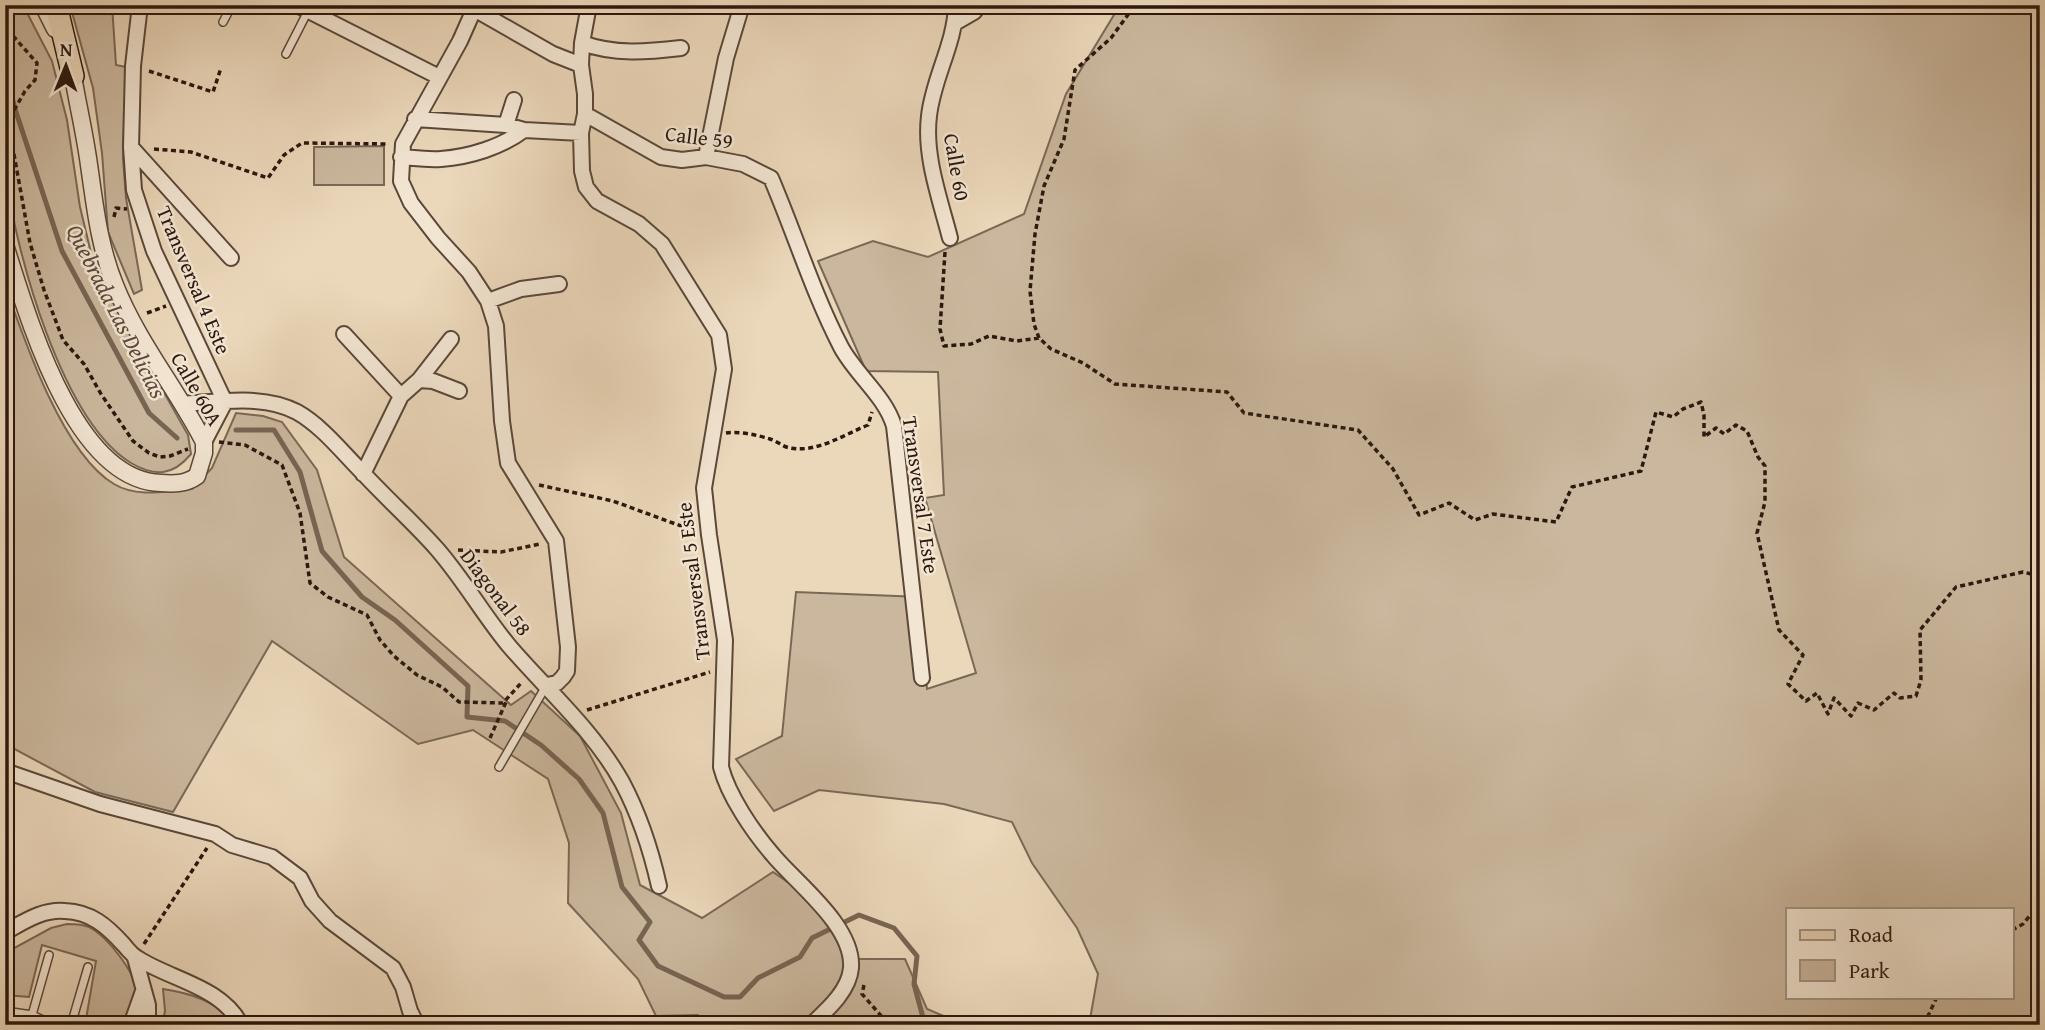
<svg xmlns="http://www.w3.org/2000/svg" width="2045" height="1030" viewBox="0 0 2045 1030" font-family="'Gentium Book Plus',serif">
<rect width="100%" height="100%" fill="#ebd7ba"/>
<filter id="stains"><feTurbulence type="fractalNoise" baseFrequency=".00286" numOctaves="4"/><feColorMatrix values="0 0 0 0 .2 0 0 0 0 .09 0 0 0 0 .02 0 0 0 .5 -.17"/></filter>
<radialGradient id="worn" r=".72"><stop offset=".6" stop-color="#630" stop-opacity="0"/><stop offset="1" stop-color="#630" stop-opacity=".3"/></radialGradient>
<path fill="#cab79d" stroke="#7a6856" stroke-width="2" fill-rule="evenodd" d="M5,5H23L52,61L67,120L80,207L93,261L114,304L188,435L191,454C173,476 155,477 131,463C62,421 16,253 6,176C3,157 5,136 5,117C5,80 5,43 5,5Z
M70,5H112L116,65L126,67L123,158L126,198L142,290L134,294L108,232L102,153L93,88Z
M1120,5H2040V1025H1089L1098,974L1077,928L1032,863L1012,822L944,804L819,790L774,811L736,759L782,736L796,592L921,597L927,689L976,673L925,498L944,495L938,372L866,371L818,261L873,241L928,257L1024,214L1066,94ZM1788,909H2012V997H1788Z
M384,146V185H314V147Z
M5,285C24,340 63,454 114,484C137,498 167,491 192,489L212,468L236,413L263,416L282,422L317,470L344,557L511,705L531,691L580,736L621,813L640,885L702,918L773,872L834,914L859,959H905L927,1009L965,1025H711L698,1015L656,1016L638,979L568,903L569,843L548,779L473,730L418,744L272,641L173,812L95,792L5,744Z
M67,924C74,924 82,924 89,927C107,935 140,978 138,998C137,1007 131,1017 128,1025H85L96,961L42,945L29,997L5,995V953L51,928Z
M163,989C189,993 219,1001 234,1025H162L165,1011Z"/>
<g fill="none" stroke-linecap="round" stroke-linejoin="round">
<path stroke="#776452" stroke-width="5" d="M5,69L15,109L62,251L149,413L177,438
M236,430H274L300,472L322,551L362,597L395,620L468,686L467,717L505,721L541,745L579,779L603,813L622,887L650,922L639,940L658,966L724,997H740L758,978L800,957L812,938L859,915L894,928L917,956L914,984L925,1025"/>
<g stroke="#5b4839" stroke-width="10">
<path id="service" d="M223,22L232,5
M286,54L309,9
M499,767L546,686
M5,1011L32,1015L54,1025
M32,1015L49,955
M71,1025L88,967"/>
</g>
<g stroke="#5b4839" stroke-width="18">
<path id="minor" d="M140,5L133,66L131,147L134,190L154,251L225,402
M297,5L439,77
M476,5L460,41L403,144L401,181L411,203L438,238L469,272L488,301L496,326L502,421L508,463L556,541L568,647L567,671L563,677L557,683L547,685
M589,5L582,43L581,65L585,94V114L581,133L582,171L586,187L597,201L639,224L662,244L719,335L724,369L704,488L709,535L725,640L721,767C728,795 753,832 773,855C797,884 854,926 851,968C849,991 827,1010 811,1025
M474,9L553,54L581,65
M955,23L974,12L980,5
M582,43C615,55 647,52 681,48
M585,114L661,157L682,160L706,157L743,164L771,178C795,234 813,293 841,347C856,375 885,396 894,426L922,678
M415,119L506,125L524,130L581,133
M506,125L514,100
M131,147L231,258
M401,157C414,158 428,160 441,159C469,157 502,147 524,130
M706,157L726,58L742,5
M950,238C940,199 924,156 929,116C933,78 955,44 956,5
M488,301L521,289L559,284
M344,334L401,396
M419,380L433,381L459,391
M182,404C218,402 264,394 297,412C322,426 343,453 363,473C387,499 414,523 437,549C464,580 484,616 510,647C548,691 593,730 622,782C639,814 651,850 659,886
M204,442L225,402
M363,474L401,396L419,380L451,339
M5,771L100,804L215,834L232,845L272,857L300,878L312,901L330,921L393,968L403,987L410,1011L417,1025
M5,932C24,922 42,909 65,911C91,912 107,926 124,945C128,950 133,956 139,959C172,980 222,987 241,1025
M135,958L148,1005V1025
M131,1025L143,991"/>
</g>
<g stroke="#5b4839" stroke-width="19">
<path id="tertiary" d="M43,5L55,29
M5,245C27,313 73,481 161,483C174,484 186,484 197,476L204,453V442C177,389 137,341 115,285C99,246 95,206 89,165C85,135 78,106 73,76L69,66"/>
</g>
<g stroke="#2b180e" stroke-width="24">
<path id="primary" d="M56,5L73,76"/>
</g>
<path stroke="#2b180e" stroke-width="3.5" stroke-dasharray="5 3.5" stroke-linecap="butt" d="M5,21L14,37L37,63L35,80L25,91L8,121L30,243L44,290L63,340L84,364L101,394L133,441L149,453L160,457L170,456L188,449
M149,71L213,92L221,68
M154,149L191,152L268,178L284,155L302,143L389,144
M114,217L116,208L127,209
M945,252L940,329L944,346L971,344L989,336L1017,341L1039,338L1051,349L1083,363L1115,384L1227,392L1244,413L1358,430L1393,469L1419,515L1449,503L1475,520L1493,514L1556,522L1572,487L1641,471L1656,412L1673,417L1683,409L1701,402L1704,415V437L1716,428L1724,434L1736,425L1747,431L1758,457L1765,466V502L1757,533L1779,630L1803,655L1788,684L1806,701L1817,693L1828,714L1834,698L1851,716L1858,703L1874,710L1894,693L1900,698L1916,696L1921,680L1920,630L1956,587L2023,572L2040,576
M147,313L166,306
M1039,338L1034,324L1030,291L1035,234L1044,186L1064,139L1075,70L1111,38L1135,5
M726,433C739,431 757,435 770,439C777,441 783,447 790,448C817,453 843,435 868,425L872,412
M219,442L245,445L282,465L300,513L310,583L328,597L367,615L380,640L394,656L417,675L442,687L459,702L503,703L522,682
M539,485L613,501L692,530
M458,550L501,552L540,544
M587,710L710,672
M490,738L506,702
M2012,930L2023,924L2040,903
M144,944L207,848
M864,985L862,994L883,1018V1025
M1927,1025L1926,1020L1937,997"/>
<use href="#service" stroke="#f2e5d2" stroke-width="7"/>
<use href="#minor" stroke="#f2e5d2" stroke-width="14"/>
<use href="#tertiary" stroke="#f2e5d2" stroke-width="16"/>
<use href="#primary" stroke="#ebd7ba" stroke-width="21"/>
</g>
<g text-anchor="middle" dominant-baseline="central" stroke-width="5" stroke-linejoin="round" paint-order="stroke">
<g font-size="21" fill="#2b180e" stroke="#f2e5d2">
<text transform="translate(699 137) rotate(7)">Calle 59</text>
<text transform="translate(957 167) rotate(80)">Calle 60</text>
<text transform="translate(194 280) rotate(67)">Transversal 4 Este</text>
<text transform="translate(197 389) rotate(60)">Calle 60A</text>
<text transform="translate(921 495) rotate(82)">Transversal 7 Este</text>
<text transform="translate(693 581) rotate(-97)">Transversal 5 Este</text>
<text transform="translate(496 592) rotate(53)">Diagonal 58</text>
</g>
<g font-size="23" font-style="italic" fill="#5e4a3c" stroke="#f2e5d2">
<text transform="translate(117 311) rotate(63)">Quebrada Las Delicias</text>
</g>
</g>
<rect width="2045" height="1030" fill="none" stroke="#ebd7ba" stroke-width="28"/>
<rect x="7" y="7" width="2031" height="1016" fill="none" stroke="#2b180e" stroke-width="3.5"/>
<rect x="14" y="14" width="2017" height="1002" fill="none" stroke="#2b180e" stroke-width="2"/>
<rect x="1786" y="908" width="228" height="91" fill="#f2e5d2" stroke="#a29384" stroke-width="2"/>
<rect x="1800" y="930" width="35" height="10" fill="#ebd7ba" stroke="#a29384" stroke-width="2"/>
<text x="1849" y="942" font-size="21" fill="#2b180e">Road</text>
<rect x="1800" y="960" width="35" height="21" fill="#cab79d" stroke="#a29384" stroke-width="2"/>
<text x="1849" y="978" font-size="21" fill="#2b180e">Park</text>
<g transform="translate(66 66) rotate(1)" stroke="#f2e5d2" stroke-width="5" paint-order="stroke">
<path d="M0-5L12 26L0 18L-12 26Z" fill="#2b180e"/>
<text y="-10" font-size="19" font-weight="bold" text-anchor="middle" fill="#2b180e">N</text>
</g>
<rect width="100%" height="100%" filter="url(#stains)"/>
<rect width="100%" height="100%" fill="url(#worn)"/>
</svg>
